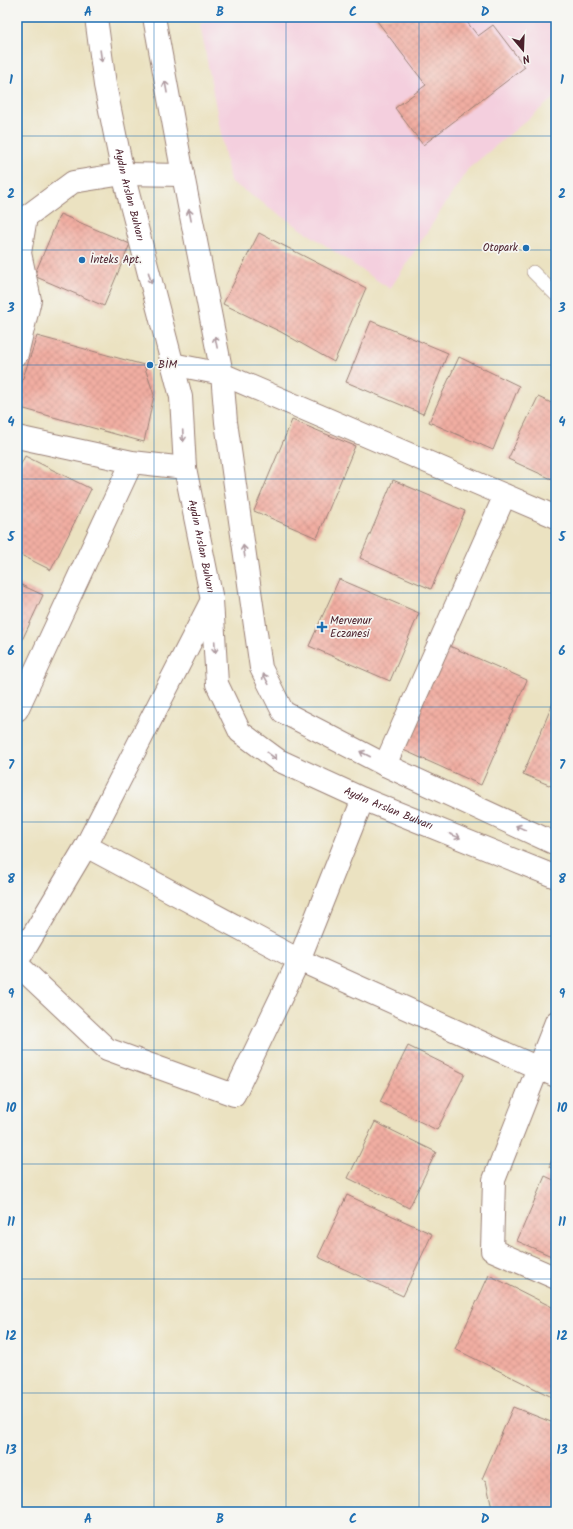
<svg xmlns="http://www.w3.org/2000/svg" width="573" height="1529" viewBox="0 0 573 1529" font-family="Kalam,sans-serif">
<defs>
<pattern id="building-cross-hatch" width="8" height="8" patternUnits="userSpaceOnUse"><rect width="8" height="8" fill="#f1aea2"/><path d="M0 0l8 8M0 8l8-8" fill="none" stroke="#d0958c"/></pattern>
</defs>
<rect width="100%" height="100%" fill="#f6f6f2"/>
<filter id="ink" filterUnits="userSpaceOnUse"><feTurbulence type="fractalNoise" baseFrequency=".025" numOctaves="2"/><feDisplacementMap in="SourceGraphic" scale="8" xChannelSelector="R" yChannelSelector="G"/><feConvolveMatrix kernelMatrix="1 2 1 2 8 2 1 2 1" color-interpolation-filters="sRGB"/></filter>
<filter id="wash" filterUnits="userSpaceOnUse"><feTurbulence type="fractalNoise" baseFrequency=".012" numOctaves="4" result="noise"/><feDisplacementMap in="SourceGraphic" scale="16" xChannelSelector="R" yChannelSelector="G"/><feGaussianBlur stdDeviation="0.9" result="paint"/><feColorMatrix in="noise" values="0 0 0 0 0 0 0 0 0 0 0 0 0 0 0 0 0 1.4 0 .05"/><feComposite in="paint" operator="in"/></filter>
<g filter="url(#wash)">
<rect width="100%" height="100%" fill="#ebe2c1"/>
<path fill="#f4cfde" d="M211,17H556V96L468,169L390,289L230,181L200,24Z"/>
<g id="blocks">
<path fill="url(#building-cross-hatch)" d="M374,17H463L478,36L493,25L525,67L423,145L395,108L426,85Z
M60,214L130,244L104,306L34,276Z
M259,233L366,288L334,362L281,332L223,304Z
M371,321L448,353L423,414L346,382Z
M37,336L144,365L154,395L144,442L17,407V396Z
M459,357L519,386L493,450L429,422Z
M538,397L556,405V481L508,459Z
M292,420L355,446L317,538L254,511Z
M25,456L91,489L51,570L17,553V472Z
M393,480L465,511L431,589L360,558Z
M339,579L419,613L390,681L309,646Z
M17,583L43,595L17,651Z
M445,644L527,680L481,785L399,748Z
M556,696V788L523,774Z
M408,1046L465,1074L437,1130L380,1102Z
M375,1122L436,1152L409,1208L348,1178Z
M556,1151V1170L549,1167Z
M545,1176L556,1181V1258L517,1241Z
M347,1195L432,1234L403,1296L318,1257Z
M489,1275L556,1309V1399L455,1349Z
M513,1407L556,1424V1512H493L486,1481L482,1479Z"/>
</g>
</g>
<g filter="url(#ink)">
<use href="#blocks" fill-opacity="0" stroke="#9a8076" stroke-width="1"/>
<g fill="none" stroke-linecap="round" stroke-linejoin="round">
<g stroke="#9a8076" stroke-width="14">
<path id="service" d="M533,272L556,295"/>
</g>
<g stroke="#9a8076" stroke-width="24">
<path id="minor" d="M17,354L30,300L20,253L26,217L73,182L123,174L183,175
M172,364L222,374L556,517
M17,437L132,462L185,468
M17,710L132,462
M385,765L505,495
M86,846L299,960L556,1076
M17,962L86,846L212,600
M17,964L107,1049L234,1095L299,960L363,799
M556,1022L494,1180L492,1250L556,1278"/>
</g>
<g stroke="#9a8076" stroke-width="24">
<g id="tertiary">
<path id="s1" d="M96,17L105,85L123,174L181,397L185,468L212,600L217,684L240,732L278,760L363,799L556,877"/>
<path d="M154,17L183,175L222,374L226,422L261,668L283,712L385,765L556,844"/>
</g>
</g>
<use href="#service" stroke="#fff" stroke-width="13"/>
<use href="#minor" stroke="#fff" stroke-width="22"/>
<use href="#tertiary" stroke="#fff" stroke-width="22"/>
</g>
<defs><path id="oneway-shaft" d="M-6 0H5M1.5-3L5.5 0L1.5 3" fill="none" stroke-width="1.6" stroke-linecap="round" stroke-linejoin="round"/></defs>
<g stroke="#ae9aa0">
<use href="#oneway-shaft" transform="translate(101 56) rotate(82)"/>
<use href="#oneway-shaft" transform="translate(166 87) rotate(-100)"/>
<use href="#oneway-shaft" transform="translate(190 215) rotate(-101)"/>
<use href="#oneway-shaft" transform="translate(150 278) rotate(75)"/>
<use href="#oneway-shaft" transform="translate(216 342) rotate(-101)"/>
<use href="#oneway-shaft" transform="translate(183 436) rotate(87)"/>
<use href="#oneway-shaft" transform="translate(244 551) rotate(-98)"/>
<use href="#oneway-shaft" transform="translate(215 647) rotate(87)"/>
<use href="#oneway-shaft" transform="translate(266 679) rotate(-118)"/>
<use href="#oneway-shaft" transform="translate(365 754) rotate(-153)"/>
<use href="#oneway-shaft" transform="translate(272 756) rotate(37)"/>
<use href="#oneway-shaft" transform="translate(521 828) rotate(-155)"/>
<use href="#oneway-shaft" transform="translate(455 836) rotate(22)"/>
</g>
</g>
<path fill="none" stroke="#1f6fb2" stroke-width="1" stroke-opacity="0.55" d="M154,17V1512M286,17V1512M419,17V1512M17,136H556M17,250H556M17,365H556M17,479H556M17,593H556M17,707H556M17,822H556M17,936H556M17,1050H556M17,1164H556M17,1279H556M17,1393H556"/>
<g fill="#1f6fb2" stroke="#f6f6f2" stroke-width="1.5">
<circle cx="526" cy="248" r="4"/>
<circle cx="82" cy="260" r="4"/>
<circle cx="150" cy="365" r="4"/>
<path d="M320 621h4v4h4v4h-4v4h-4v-4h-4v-4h4z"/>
</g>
<g text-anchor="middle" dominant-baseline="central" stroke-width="3.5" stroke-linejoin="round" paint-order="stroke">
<g font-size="11" fill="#4a1f2b" stroke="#f6f6f2">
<text stroke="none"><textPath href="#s1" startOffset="181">Aydın Arslan Bulvarı</textPath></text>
<text stroke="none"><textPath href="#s1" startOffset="541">Aydın Arslan Bulvarı</textPath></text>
<text stroke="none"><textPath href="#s1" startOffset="901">Aydın Arslan Bulvarı</textPath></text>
</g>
<g font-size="11" fill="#4a1f2b" stroke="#f6f6f2" text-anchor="start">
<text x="518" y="248" text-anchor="end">Otopark</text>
<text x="90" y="260">İnteks Apt.</text>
<text x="158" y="365">BİM</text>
<text x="330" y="621">Mervenur<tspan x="330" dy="13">Eczanesi</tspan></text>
</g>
</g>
<rect width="573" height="1529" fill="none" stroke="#f6f6f2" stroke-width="44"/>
<g transform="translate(523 50) rotate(161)" stroke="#f6f6f2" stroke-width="3" paint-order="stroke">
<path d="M0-3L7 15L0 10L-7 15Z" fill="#4a1f2b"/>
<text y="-6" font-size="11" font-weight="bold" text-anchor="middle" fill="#4a1f2b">N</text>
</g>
<rect x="22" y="22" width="529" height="1485" fill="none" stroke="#1f6fb2" stroke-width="1.5"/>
<g font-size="13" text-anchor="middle" font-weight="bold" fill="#1f6fb2">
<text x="88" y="16">A</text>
<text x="220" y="16">B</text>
<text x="353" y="16">C</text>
<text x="485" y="16">D</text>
<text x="11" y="84">1</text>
<text x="562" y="84">1</text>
<text x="11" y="198">2</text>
<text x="562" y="198">2</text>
<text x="11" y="312">3</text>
<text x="562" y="312">3</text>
<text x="11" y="426">4</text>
<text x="562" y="426">4</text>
<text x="11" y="541">5</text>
<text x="562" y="541">5</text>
<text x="11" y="655">6</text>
<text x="562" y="655">6</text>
<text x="11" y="769">7</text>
<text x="562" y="769">7</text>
<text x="11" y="883">8</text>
<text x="562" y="883">8</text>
<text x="11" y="998">9</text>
<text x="562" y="998">9</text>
<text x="11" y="1112">10</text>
<text x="562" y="1112">10</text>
<text x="11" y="1226">11</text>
<text x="562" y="1226">11</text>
<text x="11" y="1340">12</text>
<text x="562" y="1340">12</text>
<text x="11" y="1454">13</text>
<text x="562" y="1454">13</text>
<text x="88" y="1523">A</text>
<text x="220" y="1523">B</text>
<text x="353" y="1523">C</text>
<text x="485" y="1523">D</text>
</g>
</svg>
